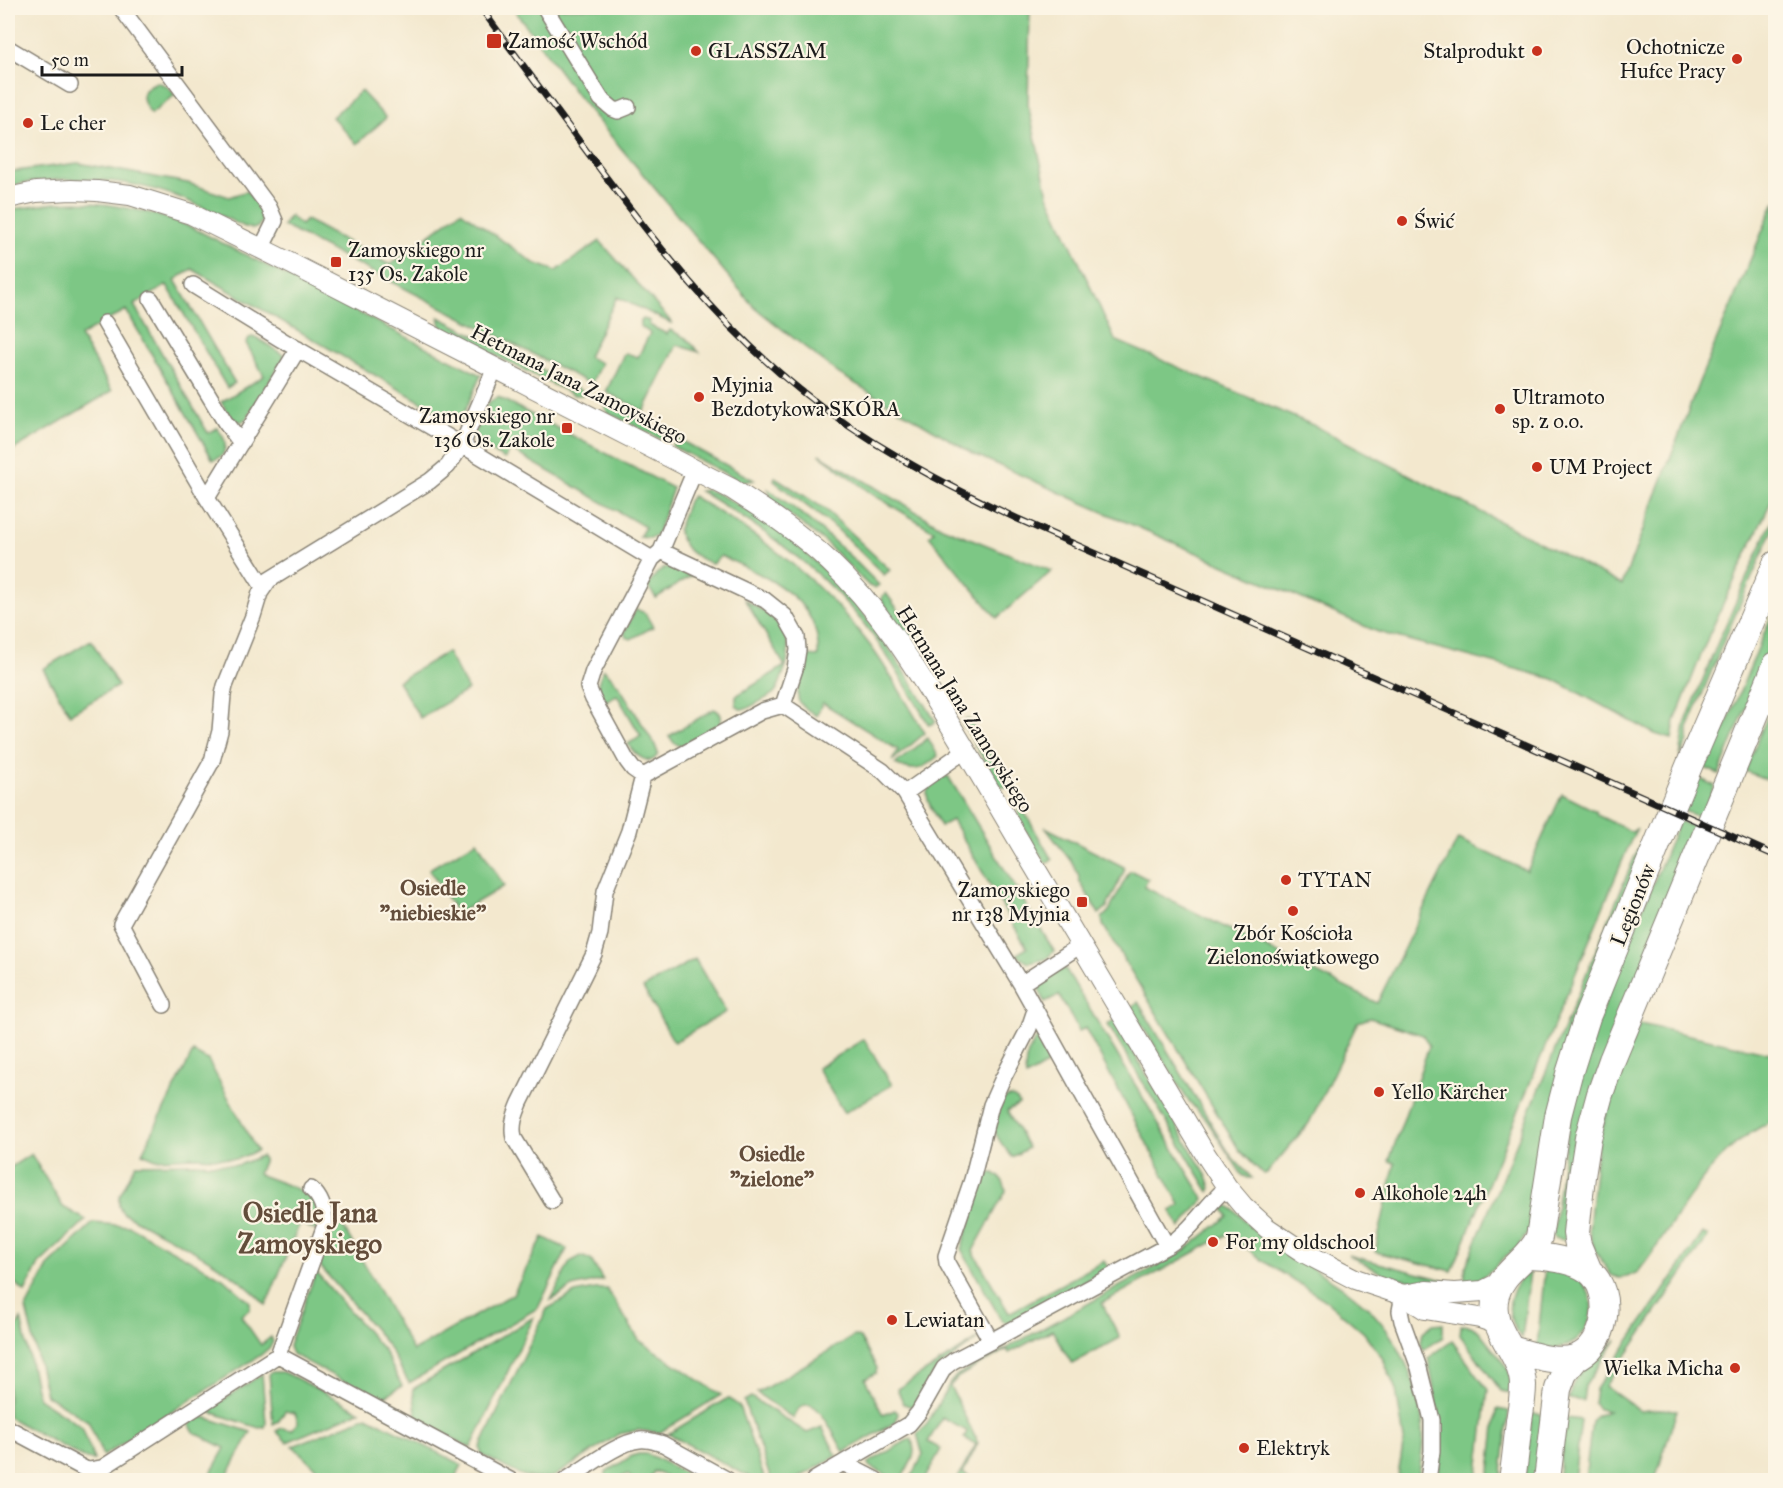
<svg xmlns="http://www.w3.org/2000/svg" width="1783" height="1488" viewBox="0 0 1783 1488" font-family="'IM FELL Great Primer',serif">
<rect width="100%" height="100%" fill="#fcf5e5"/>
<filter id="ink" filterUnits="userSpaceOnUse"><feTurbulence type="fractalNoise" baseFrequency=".0167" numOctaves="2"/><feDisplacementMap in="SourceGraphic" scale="12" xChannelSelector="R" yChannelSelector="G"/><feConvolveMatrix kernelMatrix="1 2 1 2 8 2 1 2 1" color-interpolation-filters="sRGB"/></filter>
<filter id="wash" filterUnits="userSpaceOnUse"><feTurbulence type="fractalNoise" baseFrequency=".008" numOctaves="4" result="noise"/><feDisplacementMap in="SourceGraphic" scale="24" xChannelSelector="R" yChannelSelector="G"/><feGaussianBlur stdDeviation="1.35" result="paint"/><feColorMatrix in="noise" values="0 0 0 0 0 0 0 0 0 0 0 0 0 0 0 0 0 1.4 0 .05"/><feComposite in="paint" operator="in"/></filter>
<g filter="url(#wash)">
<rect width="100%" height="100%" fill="#f3e8ce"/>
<path fill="#7dc785" stroke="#4c7250" stroke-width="1.5" d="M513,8H1030L1028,105L1048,195L1115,340L1315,426L1622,585L1699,382L1775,201L1776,456L1774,459L1776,461L1775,493L1709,635L1675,721L1672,739L1655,734L1553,679L1378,632L1085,504L974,454L839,374L754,307L579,98Z
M157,82L167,86L175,95L151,114C140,100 139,89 157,82Z
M361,91L386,118L357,144L332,117Z
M78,163L188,183L229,197L247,191L264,212L265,216L258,227L253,229L245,227C221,216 198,204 173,195C119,177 62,175 8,186V172Z
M77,202C122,205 151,211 193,228L481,375L459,424L192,269L175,280L235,383L227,388L167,285L134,305L208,433L217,428C225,438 228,444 222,456L213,460L126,310L80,336L112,391L8,453V210L55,203Z
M461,211L534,263L556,271L600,241L673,324L617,297L588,357L601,363L591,384L283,226L290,216L301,225L306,220L390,265Z
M439,317L585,392L582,395H574L445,330L441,326Z
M643,319L650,321L649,325L667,334L670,330L686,338L699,352L677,345L644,411L606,392L623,356L626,353L638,357L650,333L640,326V322Z
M252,337L259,339L285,356L247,418L241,422L231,418L221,402L264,376L246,343L249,338Z
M498,397L673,488L657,535L650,538L639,537L645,527L510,449L505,459C492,452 479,447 475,433L489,402Z
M603,401L664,432L662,440L607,412Z
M678,439L754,480L742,482L672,446L675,440Z
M819,454L942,527L1052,571L997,618L929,536L934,531L872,494Z
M775,477L825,509L890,570L884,575L837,529L774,481Z
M768,489C809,518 845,549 879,585L875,588L869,586L824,541L771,501Z
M707,490C722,494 735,504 748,511C835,563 886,638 936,722L929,725C906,686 884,647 855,613C812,562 757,525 700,491Z
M692,496C763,537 820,579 869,644C890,672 907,704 925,733L892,761L898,750L823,703L816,716C811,712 804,708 800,703C793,695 805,668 806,655L818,656C822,597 764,576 721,556L712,564C693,555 684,552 678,530L688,501Z
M1775,514V525L1722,645L1688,729V741L1680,757L1685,724L1718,642Z
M668,567L680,569L691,576L656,598L648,587C653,578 657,570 668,567Z
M886,593L920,640L916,643L911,642L882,601V596Z
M745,600C776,617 798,634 784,672C781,679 779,688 774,693C766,699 755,704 746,709H740L736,705V696L785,666Z
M1775,607V635L1719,774L1705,768L1713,750L1717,747Z
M636,609L645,613L653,627L631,639L626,637L624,633Z
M91,640L118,686L70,714L43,669Z
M447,652L468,690L420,718L398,681Z
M604,669L619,686L655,745L658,753C652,770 634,754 628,744L641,736L617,695L604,702C596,686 596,684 604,669Z
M1775,697V783L1745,771Z
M714,709C721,712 723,717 720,724L683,746H680L674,743L669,736Z
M966,719L970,720L1009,787H1003L998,783L962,723Z
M928,738L938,756C922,770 915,773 895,764Z
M948,776L1054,951L1046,959L1029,963L1020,958L1017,954L1027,948L952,820L941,826C930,807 913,783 948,776Z
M1697,777L1715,786L1701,818L1684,811Z
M1562,794L1596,811L1597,815L1632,832L1637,828L1631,840L1452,1271L1375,1252L1395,1163L1389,1161L1429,1046L1423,1035L1370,1018L1358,1022L1309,1123L1267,1173L1263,1174L1239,1150L1103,925L1102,918L1109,911L1129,872L1132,871L1148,879L1144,887L1377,1003L1458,839L1527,871Z
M1021,806L1052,860L1045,863L1020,821L1018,810Z
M1679,821L1697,829L1565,1238L1564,1240L1554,1238L1553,1236C1559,1188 1564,1139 1577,1091C1601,999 1643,910 1679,821Z
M1045,827L1124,867V871L1107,907L1099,914L1080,882L1078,874L1073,864Z
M1648,832L1529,1231L1517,1248L1507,1255L1486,1275L1471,1283L1464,1284L1466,1266L1484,1222L1639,846Z
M477,841L504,886L457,914L429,869Z
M695,959L726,1012L674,1042L643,988Z
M1065,968L1204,1199L1180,1228L1171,1211L1180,1205L1085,1028L1079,1031L1059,995L1045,1002L1039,989L1040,985L1044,978Z
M1138,1002L1231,1156L1252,1178H1248L1242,1175L1207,1121L1187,1099L1131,1007Z
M1114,1020L1208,1178L1211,1188L1209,1192L1108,1025Z
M1640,1024L1775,1054V1120C1705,1150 1683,1216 1638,1272L1627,1277L1619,1278L1611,1275L1595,1251L1589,1230L1597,1148L1620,1069Z
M1039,1036L1053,1061L1026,1077C1023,1061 1028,1048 1039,1036Z
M864,1039L892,1085L844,1113L817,1068Z
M193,1052L208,1060L257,1151L237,1159L194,1157L156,1159L142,1153Z
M1008,1097C1013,1097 1018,1099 1019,1104L1007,1111L1028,1148L1012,1157C1007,1150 1000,1143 997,1136C990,1124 995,1101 1008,1097Z
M31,1154L63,1207L86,1220L39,1264L25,1292L8,1277V1169Z
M261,1156L264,1159L258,1174C272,1180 308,1190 315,1202C320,1211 318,1223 316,1231L300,1223L266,1305C229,1264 171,1240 123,1213L119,1206V1197L136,1164L192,1163L239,1165Z
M991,1173H994C1002,1178 1004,1182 1006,1191L973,1251L1009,1313L1104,1261L1109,1269L1009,1323L1002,1321L961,1249L983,1183L985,1178Z
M1226,1205C1235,1209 1240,1216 1247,1223C1257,1232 1268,1241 1279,1248C1303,1264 1330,1277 1353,1295C1394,1326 1419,1379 1423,1430C1424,1447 1420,1464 1418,1480H1406L1398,1475L1404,1440L1396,1390L1383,1359L1364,1333L1327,1301L1266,1263L1228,1234L1102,1303L1120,1338L1072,1364L1052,1330L1009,1353L1007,1349L958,1377L950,1386L978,1443L963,1473L972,1478L970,1480H957L976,1444L964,1438L967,1431L942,1418L928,1442L941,1449L924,1480H910L923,1455L917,1434L927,1424L950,1383L957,1375L1181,1253L1228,1216L1222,1206Z
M340,1221L413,1351L513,1294L543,1237L567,1249L538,1308L409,1383L389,1348L376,1331L319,1265L333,1228Z
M93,1223L129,1226L223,1278L250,1302V1309L241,1316L261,1345L271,1337L273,1342L269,1348L261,1355L103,1456L88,1421L46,1395L26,1308L49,1265Z
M1703,1233L1708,1237L1605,1386L1640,1411L1658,1409L1677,1410L1655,1480H1585L1592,1420L1598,1415L1608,1411L1599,1409L1594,1403L1596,1389Z
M1348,1255L1448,1281L1447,1284L1411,1281L1387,1276Z
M581,1256L591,1260L603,1280L572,1287L551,1300L570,1262Z
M1545,1267C1555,1270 1568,1272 1577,1277C1580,1278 1581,1281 1583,1283C1600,1305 1590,1337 1565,1346C1557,1350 1546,1347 1537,1347Z
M1530,1271L1522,1338C1502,1317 1507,1288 1530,1271Z
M316,1272L384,1351L402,1386L379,1400L292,1354L289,1347L290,1342Z
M596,1289H607L639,1340L721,1395L659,1433L638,1430L619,1434L555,1476C530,1486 505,1466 482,1455L480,1448L547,1309L575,1293Z
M534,1317L471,1448L417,1420L413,1389Z
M21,1319L38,1398L82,1427L94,1460L86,1459L8,1417V1343Z
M1443,1323V1337L1423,1350L1421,1342L1423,1332L1433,1324Z
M1461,1325L1471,1326L1479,1331L1505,1364L1510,1374L1511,1393L1501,1391L1460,1335Z
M854,1336L860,1338L877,1368L876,1373L865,1379L883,1415L895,1410L898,1413L896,1422L844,1452C836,1439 828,1420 818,1410C808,1399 796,1407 794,1419L757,1393Z
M978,1339L936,1370L912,1407L904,1404L897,1389Z
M1616,1340L1585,1386L1583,1401L1568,1399L1574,1381L1582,1371Z
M1452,1341L1488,1390L1477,1480H1438L1442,1430L1428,1358Z
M273,1372H282L290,1375L360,1411L287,1442L276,1431L282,1428L292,1430L298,1422L295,1413L285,1411L279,1421L273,1424L269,1373Z
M262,1374L266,1423L265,1427L259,1428L207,1411Z
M751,1397L807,1433L822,1427L837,1456L795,1480H771L744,1401Z
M728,1398L739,1406L765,1480H755L668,1434Z
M1497,1409L1509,1411L1501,1480H1489Z
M1532,1413L1544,1415L1537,1480H1524Z
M201,1416L251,1432L225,1480H207L225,1448L195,1433L189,1424Z
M367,1416L462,1465L454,1480H335L317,1469L293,1446Z
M1566,1418L1581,1420L1574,1480H1558Z
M911,1438C919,1456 909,1465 900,1480H896L869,1466L868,1463Z
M638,1454H647L654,1457L698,1480H672L654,1471L649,1480H632L628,1474L615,1480H608L605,1473L630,1457Z"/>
</g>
<g filter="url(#ink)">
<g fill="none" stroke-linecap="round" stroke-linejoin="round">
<g stroke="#888275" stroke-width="18">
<path id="minor" d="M121,8L269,207L275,221L261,249
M545,8L601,99L613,109L618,111L628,107
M8,48L70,85
M193,285L282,340L462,445L495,368
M151,299L225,422L241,443
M105,323L207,498L263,587
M207,498L298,349
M661,551L695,470
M783,705L883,771L905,793L1021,984L1167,1246L991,1341
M905,793L966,750
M1021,984L1081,945
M164,1005L121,924L212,761L220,731L223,695L225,686L253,616L260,593L269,580L430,481L448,466L462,445L652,559L593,671L588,687L593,699L627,761L633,769L643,776
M552,1201L514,1138C511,1125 515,1115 520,1103L594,954L600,933L605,891L629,831L643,776L762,711L783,705L795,669L798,650L797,637L785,616L765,600L661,551L652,559
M1167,1246C1192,1231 1205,1206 1227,1187
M1403,1295L1400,1311L1402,1321L1419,1368L1432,1420V1451L1428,1480
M278,1355L510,1480
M8,1428L85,1469L90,1470L102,1468L278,1355L325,1225C325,1211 322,1198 311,1189
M843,1463L909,1424L919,1412L944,1368L953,1361L991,1341L947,1263L946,1256L972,1180L991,1105L1002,1080L1029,1028L1035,1010
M566,1480C584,1469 620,1441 640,1440C648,1439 655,1442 663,1444L728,1480
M814,1480L843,1463L876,1480"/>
</g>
<g stroke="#888275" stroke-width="22">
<path id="tertiary" d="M8,198L36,192L71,190L97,191L130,195L191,214L276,256L732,489C766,511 800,533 830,562C878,607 912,662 946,718C973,762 999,807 1025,851C1085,951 1144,1052 1204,1152L1227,1187L1243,1206L1267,1228L1303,1252L1355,1279L1403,1295L1425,1309L1480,1318L1498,1324
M1403,1295L1426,1291L1455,1293L1483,1291L1501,1282"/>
</g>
<g stroke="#888275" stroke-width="28">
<path id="trunk" d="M1589,1271L1578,1245L1576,1233L1582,1176L1588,1138L1600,1094L1612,1060L1776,665
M1511,1349C1530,1354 1555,1364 1575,1358C1607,1347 1615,1292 1589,1271C1575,1260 1544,1256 1527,1256
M1512,1480C1515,1461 1517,1441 1519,1421C1521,1409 1523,1397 1523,1385C1522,1351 1487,1331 1496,1295C1503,1269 1530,1260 1539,1237L1558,1116L1569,1074L1587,1017L1689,766L1776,564
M1547,1480L1558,1389L1564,1373L1577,1357"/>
</g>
<use href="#minor" stroke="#fff" stroke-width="15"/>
<use href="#tertiary" stroke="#fff" stroke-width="20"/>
<use href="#trunk" stroke="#fff" stroke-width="26"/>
<g stroke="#1c1c1c" stroke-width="7">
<path id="rail" d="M481,8C518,59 556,110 594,161C655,243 719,325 800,390C866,443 941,483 1018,519L1776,856"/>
</g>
<use href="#rail" stroke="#fcf5e5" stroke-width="4.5" stroke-dasharray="14" stroke-linecap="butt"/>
</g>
</g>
<g fill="#c8321e" stroke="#fcf5e5" stroke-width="2">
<rect x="486" y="33" width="16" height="16" rx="3"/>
<circle cx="696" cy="51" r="6"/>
<circle cx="1537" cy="51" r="6"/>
<circle cx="1737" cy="59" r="6"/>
<circle cx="28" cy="123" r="6"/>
<circle cx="1402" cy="221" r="6"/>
<rect x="330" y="256" width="12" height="12" rx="3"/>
<circle cx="699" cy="397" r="6"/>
<circle cx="1500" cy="409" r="6"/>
<rect x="561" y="422" width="12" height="12" rx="3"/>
<circle cx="1537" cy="467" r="6"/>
<circle cx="1286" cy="880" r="6"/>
<rect x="1076" y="896" width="12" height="12" rx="3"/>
<circle cx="1293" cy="911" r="6"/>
<circle cx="1379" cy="1092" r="6"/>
<circle cx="1360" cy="1193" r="6"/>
<circle cx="1213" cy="1242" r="6"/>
<circle cx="892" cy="1320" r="6"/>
<circle cx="1735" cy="1368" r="6"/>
<circle cx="1244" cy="1448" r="6"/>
</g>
<g text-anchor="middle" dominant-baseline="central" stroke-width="4.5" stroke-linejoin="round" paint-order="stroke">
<g font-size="21" fill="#1c1c1c" stroke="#fcf5e5" text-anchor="start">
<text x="508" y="41">Zamość Wschód</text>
<text x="1725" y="47" text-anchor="end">Ochotnicze<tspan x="1725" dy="24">Hufce Pracy</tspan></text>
<text x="708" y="51">GLASSZAM</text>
<text x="1525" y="51" text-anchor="end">Stalprodukt</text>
<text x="40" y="123">Le cher</text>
<text x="1414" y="221">Świć</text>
<text x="348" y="250">Zamoyskiego nr<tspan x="348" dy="24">135 Os. Zakole</tspan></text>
<text x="711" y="385">Myjnia<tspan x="711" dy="24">Bezdotykowa SKÓRA</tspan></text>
<text x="1512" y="397">Ultramoto<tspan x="1512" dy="24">sp. z o.o.</tspan></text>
<text x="555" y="416" text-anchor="end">Zamoyskiego nr<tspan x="555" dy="24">136 Os. Zakole</tspan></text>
<text x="1549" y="467">UM Project</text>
<text x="1298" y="880">TYTAN</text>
<text x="1070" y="890" text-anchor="end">Zamoyskiego<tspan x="1070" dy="24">nr 138 Myjnia</tspan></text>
<text x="1293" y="933" text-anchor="middle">Zbór Kościoła<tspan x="1293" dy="24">Zielonoświątkowego</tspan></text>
<text x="1391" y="1092">Yello Kärcher</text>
<text x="1372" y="1193">Alkohole 24h</text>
<text x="1225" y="1242">For my oldschool</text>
<text x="904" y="1320">Lewiatan</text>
<text x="1723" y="1368" text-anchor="end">Wielka Micha</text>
<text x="1256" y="1448">Elektryk</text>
</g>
<g font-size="21" fill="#1c1c1c" stroke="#fcf5e5">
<text transform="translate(579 384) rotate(27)">Hetmana Jana Zamoyskiego</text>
<text transform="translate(965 709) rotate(58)">Hetmana Jana Zamoyskiego</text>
<text transform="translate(1633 905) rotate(-68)">Legionów</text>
</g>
<g font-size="22" font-weight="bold" fill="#634d3b" stroke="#fcf5e5">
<text x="433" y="887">Osiedle<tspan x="433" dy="25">"niebieskie"</tspan></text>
<text x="772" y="1153">Osiedle<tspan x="772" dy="25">"zielone"</tspan></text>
</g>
<g font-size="27" font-weight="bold" fill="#634d3b" stroke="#fcf5e5">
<text x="310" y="1212">Osiedle Jana<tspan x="310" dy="31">Zamoyskiego</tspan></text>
</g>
</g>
<rect width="1783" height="1488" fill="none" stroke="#fcf5e5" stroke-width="30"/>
<path d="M42 66v9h140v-9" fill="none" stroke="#1c1c1c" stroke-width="3"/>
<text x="51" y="66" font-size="18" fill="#1c1c1c" stroke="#fcf5e5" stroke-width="4.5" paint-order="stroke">50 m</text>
</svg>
